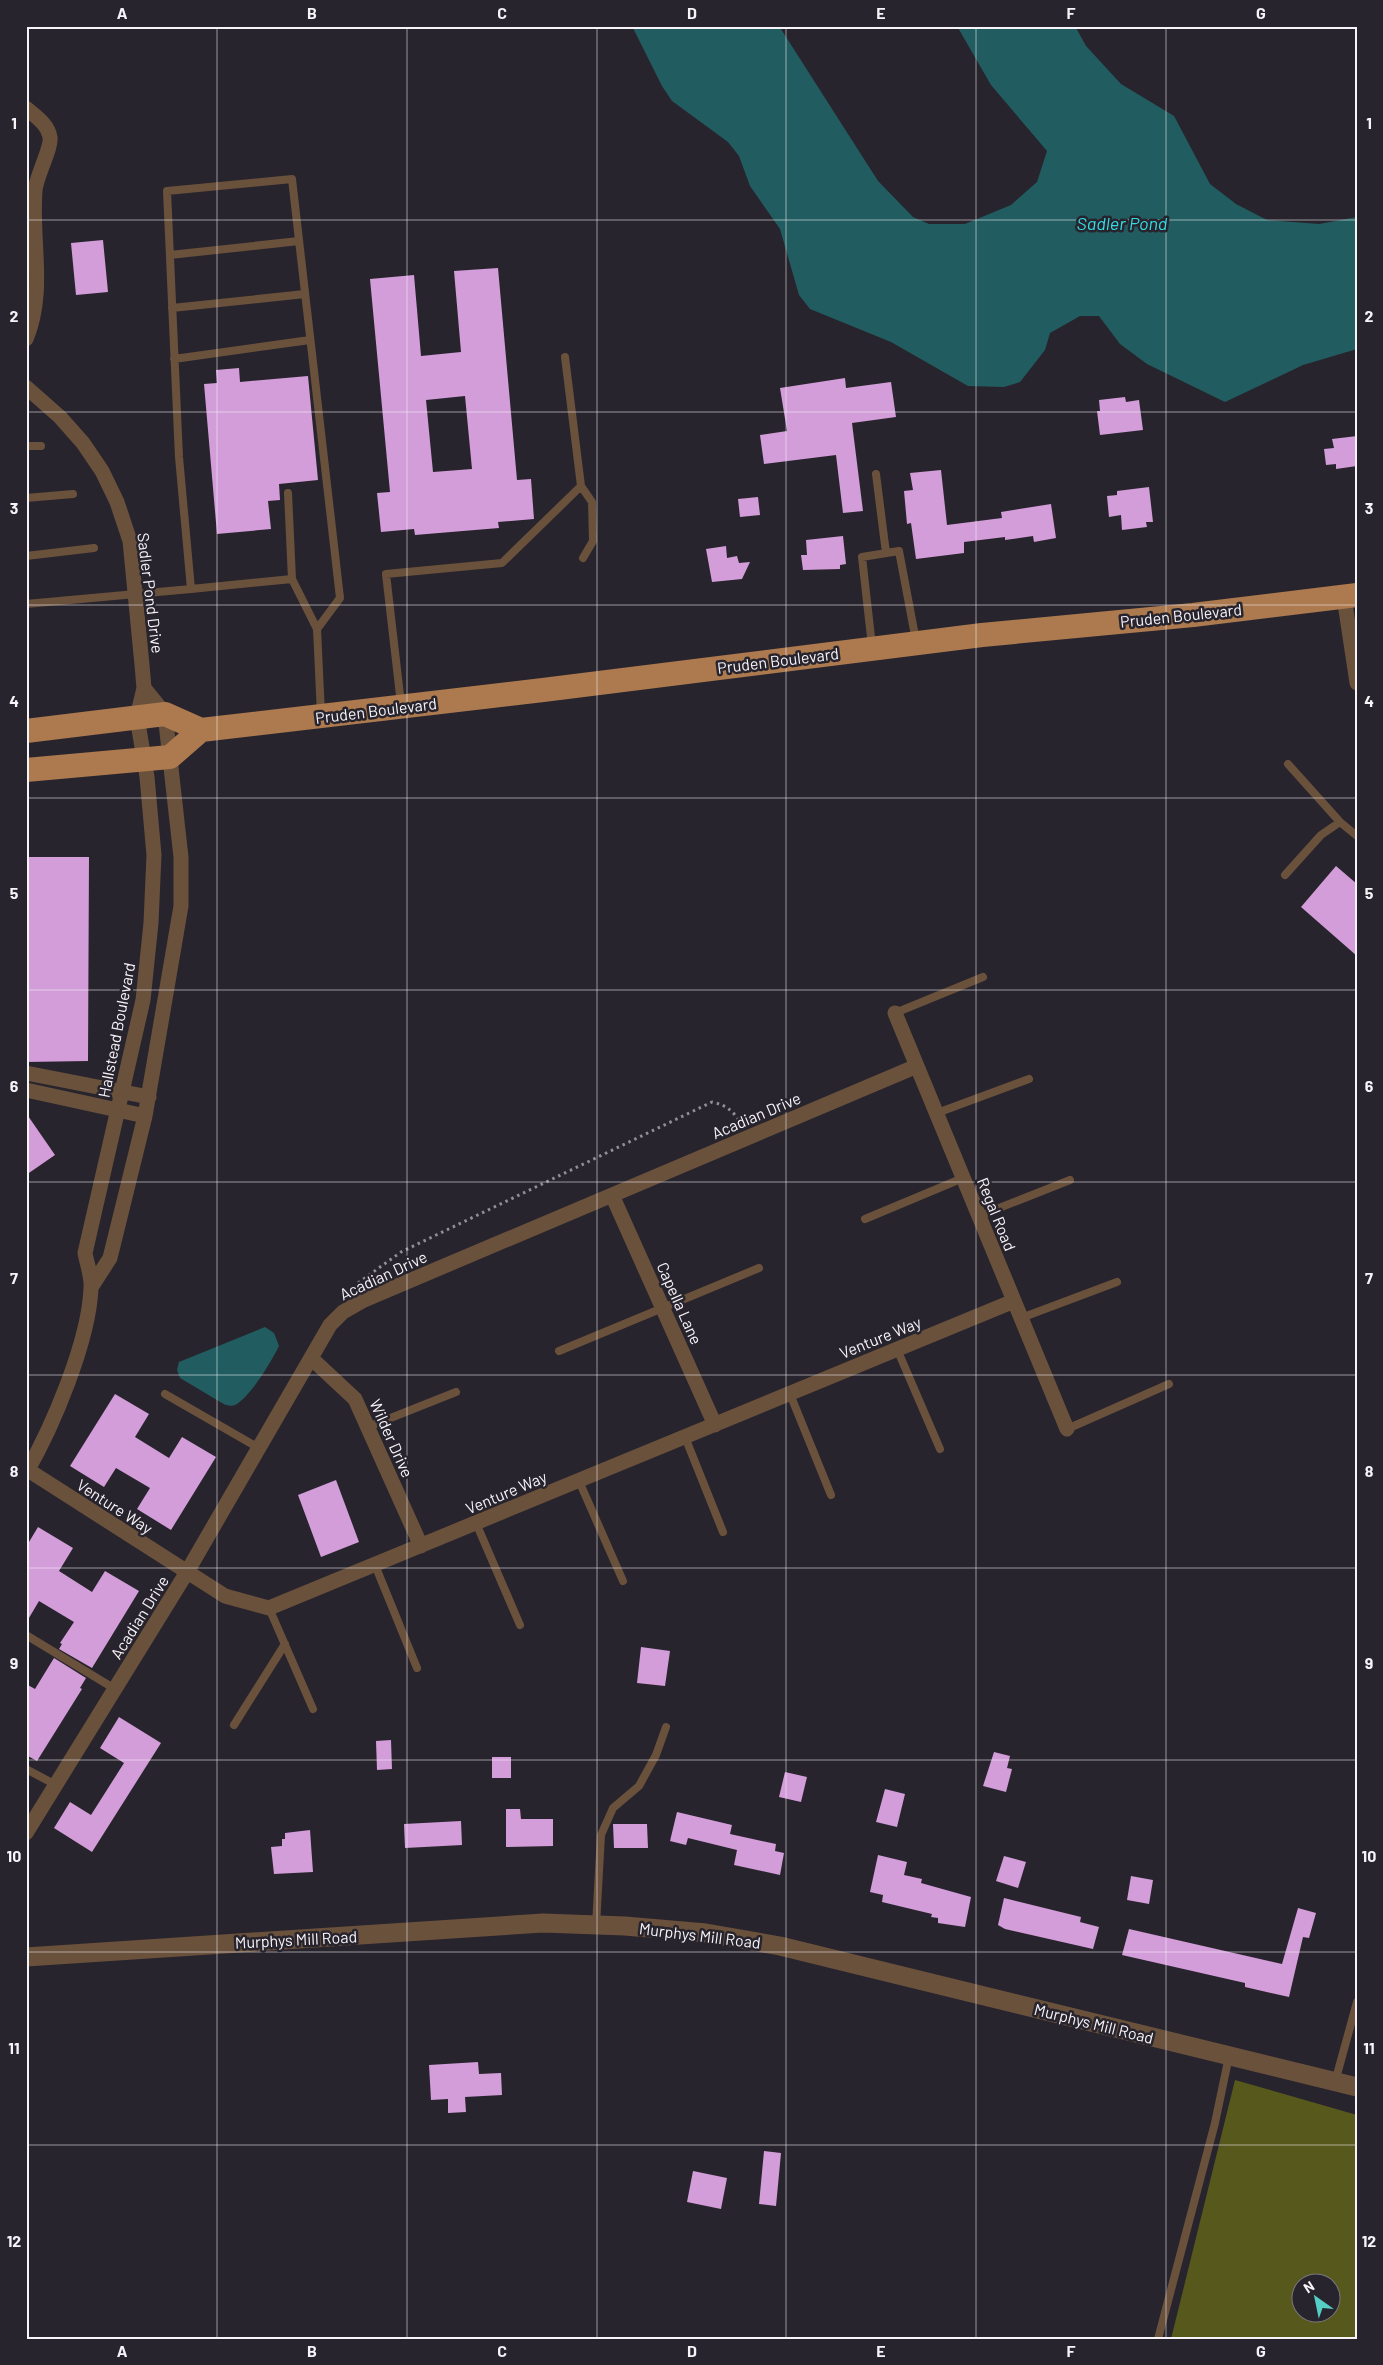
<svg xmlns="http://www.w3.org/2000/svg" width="1383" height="2365" viewBox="0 0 1383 2365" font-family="Barlow,sans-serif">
<rect width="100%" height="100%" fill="#28242d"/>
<path fill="#57591c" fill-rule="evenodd" d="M1235,2080L1357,2115V2339H1171ZM1300,2282H1330V2312H1300Z"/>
<path fill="#215d60" d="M632,26H779L878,181L913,217L929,224H965L1011,205L1037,182L1047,151L991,85L957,26H1075L1086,46L1121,84L1174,116L1210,184L1236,204L1267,220L1319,224L1357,217V349L1303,365L1225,402L1147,364L1120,344L1099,316H1080L1050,333L1045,350L1020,382L1004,387L968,386L891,342L810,309L799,295L780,229L750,186L739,156L728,142L672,101L662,86Z
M265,1327L274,1333L279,1346C271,1362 252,1394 237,1404C232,1407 227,1406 222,1403L180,1378L177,1370L179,1362Z"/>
<path fill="#d29dd9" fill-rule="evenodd" d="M103,240L108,292L76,295L71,243Z
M498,268L517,480L531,479L534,519L498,522L499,528L415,535L414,529L381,532L377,493L390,492L370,279L414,275L421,356L461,352L454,271ZM465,396L472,469L433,472L426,400Z
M239,368L240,382L308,376L318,480L279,484L280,500L268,501L271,529L217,534L204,384L217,383L216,370Z
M845,378L846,388L891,382L896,417L852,423L863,511L843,513L836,455L764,464L760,435L787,431L780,388Z
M1125,397L1126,402L1139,400L1143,430L1100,435L1097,411H1100L1099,400Z
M1357,436V466L1336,469V464L1326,465L1324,449L1334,448L1332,439Z
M941,470L947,525L1002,518L1001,512L1051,504L1056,538L1034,542L1033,536L1005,540V537L964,542V553L916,559L911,523L907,524L904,491L913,490L910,473Z
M1149,487L1153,522H1146L1147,527L1122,530L1121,515L1109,517L1107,496L1117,495V491Z
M758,497L760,515L740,517L738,499Z
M843,536L846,564L840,565V569L803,570L801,555H807L806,540Z
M726,546L727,558L737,556L739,563L750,562L742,579L712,582L706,549Z
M26,857H89L88,1061L26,1062Z
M1336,866L1357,884V956L1301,907Z
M26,1113L55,1155L26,1175Z
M115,1394L149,1414L135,1437L169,1458L182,1437L216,1457L171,1530L137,1509L150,1488L116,1468L104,1487L70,1466Z
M336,1480L359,1542L321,1557L298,1495Z
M38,1527L73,1548L59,1571L92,1592L105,1571L139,1591L92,1668L59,1649L62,1644L60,1643L74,1622L39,1601L26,1623V1547Z
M641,1647L670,1651L665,1686L637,1683Z
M54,1658L86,1678L80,1688L82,1689L37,1761L26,1755V1684L35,1689Z
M119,1717L161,1743L92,1852L54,1828L70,1802L91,1815L124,1763L100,1748Z
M391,1740L392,1769L377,1770L376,1741Z
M994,1752L1010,1756L1007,1768L1012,1769L1006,1792L983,1786Z
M492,1757H511V1778H492Z
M785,1772L807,1777L801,1802L779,1797Z
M885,1789L905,1794L897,1827L876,1822Z
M506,1809H520L521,1819H553V1846L506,1847Z
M677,1812L732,1825L730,1834L776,1844L775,1851L784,1853L780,1875L734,1865L737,1850L688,1838L686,1845L670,1841Z
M461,1821L462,1845L405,1848L404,1824Z
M613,1824H647L648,1848H614Z
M310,1830L313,1872L274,1874L271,1847L282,1846V1839H285V1833Z
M878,1855L907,1862L904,1875L922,1879L921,1883L971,1897L965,1927L938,1923V1918L931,1917L932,1914L882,1902L883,1895L870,1892Z
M1004,1856L1026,1862L1018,1888L996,1881Z
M1131,1876L1153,1880L1149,1904L1127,1900Z
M1004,1898L1081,1917L1080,1922L1099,1927L1093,1949L1005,1929L998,1925Z
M1298,1908L1316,1913L1309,1938L1303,1937L1289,1997L1245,1987V1983L1122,1955L1129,1929L1282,1964Z
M478,2062L479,2074L501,2073L502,2095L465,2097L466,2112L448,2113V2099L431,2100L429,2065Z
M764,2151L781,2153L776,2206L759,2204Z
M693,2171L727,2178L721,2209L687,2202Z"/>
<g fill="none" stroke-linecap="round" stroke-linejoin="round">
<path stroke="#928e96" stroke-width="3" stroke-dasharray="2.5 4" stroke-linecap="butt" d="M358,1283L401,1252L712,1102C726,1105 734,1111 741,1124"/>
<path stroke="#6a513c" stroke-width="8" d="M170,255L299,241
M172,308L305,294
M174,359L310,340
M26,446H41
M876,474L886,553
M581,486L592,502L593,541L583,558
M288,493L292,579
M26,498L73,494
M26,556L94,548
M191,589L292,579L317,629
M26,604L191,589L179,457L167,191L292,179L340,598L317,629L321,714
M872,646L862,557L899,551L916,641
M401,704L386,574L502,563L581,486L565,357
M1340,822L1357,836
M1285,875L1321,835L1340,822L1288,764
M895,1013L983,977
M937,1113L1029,1079
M979,1216L1070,1180
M865,1219L963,1178
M1021,1318L1117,1282
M897,1349L940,1449
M559,1351L759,1268
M165,1394L259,1448
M790,1394L831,1495
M368,1427L456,1392
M1067,1429L1169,1384
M685,1437L723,1532
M579,1481L623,1581
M476,1523L520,1625
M375,1565L417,1668
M269,1608L313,1709
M26,1635L115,1689
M234,1725L285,1644
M26,1769L56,1785
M596,1925L601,1835L613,1808L639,1786L656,1755L666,1727
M1335,2082L1357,2002
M1158,2339L1215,2123L1229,2056"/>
<path stroke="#6a513c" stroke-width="15" d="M26,108C35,116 48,124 50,137C52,148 36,176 35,191C31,241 46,292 26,339
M26,387L60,417L83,443L102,471L117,502L130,541L142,665L144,688L137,717L147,777L154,855L151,923L143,1000L85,1253C87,1264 92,1277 91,1288C89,1341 53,1426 26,1473
M1344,597L1357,683
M895,1013L1067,1429
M26,1073L149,1097
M26,1090L145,1116
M612,1195L715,1425
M92,1286L110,1258L145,1116L181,906V857L165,714L144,688
M311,1358L355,1399L421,1546
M28,1470L225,1596L269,1608L1014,1301
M26,1833L187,1572L330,1325L343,1312L364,1300L917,1066"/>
<path stroke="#6a513c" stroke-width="19" d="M26,1957L543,1923L625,1926L706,1933L780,1946L1357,2087"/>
<path stroke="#ac7a4e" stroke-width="24" d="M26,731L165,714L201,730L543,690L982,635L1193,615L1357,595
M26,770L170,757L201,730"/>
</g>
<path fill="none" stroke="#f6f3f9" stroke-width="1" stroke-opacity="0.55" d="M217,26V2339M407,26V2339M597,26V2339M786,26V2339M976,26V2339M1166,26V2339M26,220H1357M26,412H1357M26,605H1357M26,798H1357M26,990H1357M26,1182H1357M26,1375H1357M26,1568H1357M26,1760H1357M26,1952H1357M26,2145H1357"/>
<g text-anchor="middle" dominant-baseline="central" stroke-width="5" stroke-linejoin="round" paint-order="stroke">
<g font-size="16" fill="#f6f3f9" stroke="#28242d">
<text transform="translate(151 593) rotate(83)">Sadler Pond Drive</text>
<text transform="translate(1181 615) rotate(-6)">Pruden Boulevard</text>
<text transform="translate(778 660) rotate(-7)">Pruden Boulevard</text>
<text transform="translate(376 710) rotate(-7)">Pruden Boulevard</text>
<text transform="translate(116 1030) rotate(-79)">Hallstead Boulevard</text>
<text transform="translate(756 1115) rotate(-23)">Acadian Drive</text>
<text transform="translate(997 1214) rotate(68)">Regal Road</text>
<text transform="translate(383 1275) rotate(-25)">Acadian Drive</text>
<text transform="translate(680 1303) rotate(66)">Capella Lane</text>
<text transform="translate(880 1337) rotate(-22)">Venture Way</text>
<text transform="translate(392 1438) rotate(66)">Wilder Drive</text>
<text transform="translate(506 1492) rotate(-23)">Venture Way</text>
<text transform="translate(115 1506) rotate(33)">Venture Way</text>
<text transform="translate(139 1617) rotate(-58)">Acadian Drive</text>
<text transform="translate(700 1935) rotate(7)">Murphys Mill Road</text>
<text transform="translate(296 1939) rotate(-3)">Murphys Mill Road</text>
<text transform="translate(1094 2023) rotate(14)">Murphys Mill Road</text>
</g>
<g font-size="18" font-style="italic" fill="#30dee6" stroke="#28242d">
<text x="1122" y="223">Sadler Pond</text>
</g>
</g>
<rect width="1383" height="2365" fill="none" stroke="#28242d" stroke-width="55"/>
<g transform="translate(1316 2298) rotate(327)"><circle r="24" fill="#28242d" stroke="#7a777f"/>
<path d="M0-4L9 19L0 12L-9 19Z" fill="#55cec5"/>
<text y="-8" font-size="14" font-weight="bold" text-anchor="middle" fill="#f6f3f9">N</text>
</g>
<rect x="28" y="28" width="1328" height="2310" fill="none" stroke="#f6f3f9" stroke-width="2"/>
<g font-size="16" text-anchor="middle" font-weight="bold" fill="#f6f3f9">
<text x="122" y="19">A</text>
<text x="312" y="19">B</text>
<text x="502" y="19">C</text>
<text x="692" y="19">D</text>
<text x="881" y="19">E</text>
<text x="1071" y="19">F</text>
<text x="1261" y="19">G</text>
<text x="14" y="129">1</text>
<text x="1369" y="129">1</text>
<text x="14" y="322">2</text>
<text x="1369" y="322">2</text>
<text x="14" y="514">3</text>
<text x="1369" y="514">3</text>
<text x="14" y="707">4</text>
<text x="1369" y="707">4</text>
<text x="14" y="899">5</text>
<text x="1369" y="899">5</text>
<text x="14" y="1092">6</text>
<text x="1369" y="1092">6</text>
<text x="14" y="1284">7</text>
<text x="1369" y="1284">7</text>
<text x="14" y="1477">8</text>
<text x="1369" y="1477">8</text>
<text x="14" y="1669">9</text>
<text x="1369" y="1669">9</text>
<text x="14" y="1862">10</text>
<text x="1369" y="1862">10</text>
<text x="14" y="2054">11</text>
<text x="1369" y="2054">11</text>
<text x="14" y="2247">12</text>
<text x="1369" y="2247">12</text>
<text x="122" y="2357">A</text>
<text x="312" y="2357">B</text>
<text x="502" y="2357">C</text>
<text x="692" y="2357">D</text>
<text x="881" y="2357">E</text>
<text x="1071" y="2357">F</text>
<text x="1261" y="2357">G</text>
</g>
</svg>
